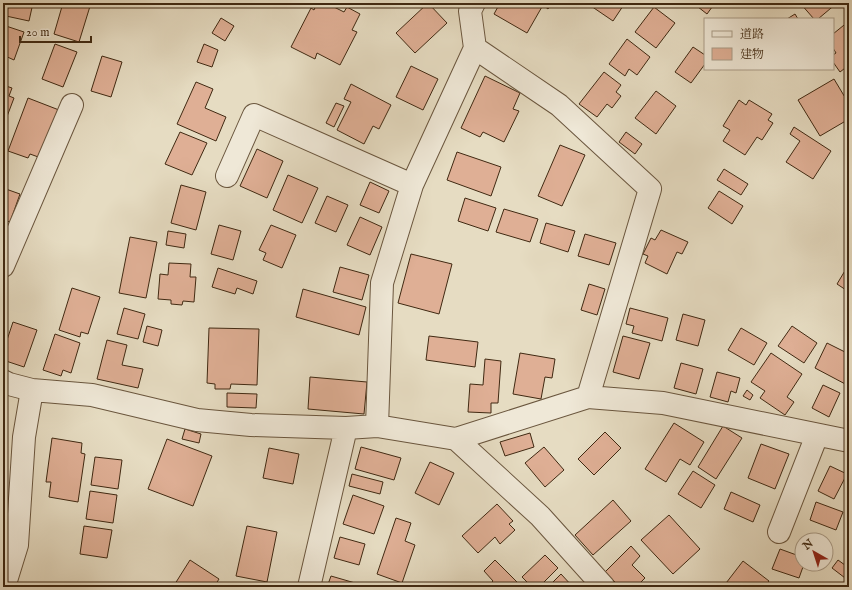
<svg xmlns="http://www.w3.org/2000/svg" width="852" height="590" viewBox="0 0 852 590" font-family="'IM FELL English','Noto Serif JP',serif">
<rect width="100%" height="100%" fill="#e6dcc2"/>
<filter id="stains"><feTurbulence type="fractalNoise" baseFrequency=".005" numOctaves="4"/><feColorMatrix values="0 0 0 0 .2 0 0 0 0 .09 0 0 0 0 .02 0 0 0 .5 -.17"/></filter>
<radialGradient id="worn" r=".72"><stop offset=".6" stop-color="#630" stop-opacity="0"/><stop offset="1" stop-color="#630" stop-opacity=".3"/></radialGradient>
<path fill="#dfaf95" stroke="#402912" d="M9,3H33L29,21L6,16Z
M63,3H91L79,42L54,34Z
M317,3H326L344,12L347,7L360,14L352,30L357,32L340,65L317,53L315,59L291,47L311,8L314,10Z
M428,3L447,23L415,53L396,33Z
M500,3H552L548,9L543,5L527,33L494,14Z
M593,3H625L613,21L591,6Z
M693,3H715L707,14Z
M800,3H837L818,19H814Z
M654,7L675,23L656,48L635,32Z
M795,14L798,19H787Z
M221,18L234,26L225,41L212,33Z
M849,21V65L840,72L833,62V55L836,53L833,48V34Z
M6,26L24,32L14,60L3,55V33Z
M627,39L650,57L637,75L629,69L625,76L609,64Z
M55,44L77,52L63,87L42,79Z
M204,44L218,50L212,67L197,62Z
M693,47L705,55V64L691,83L675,72Z
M102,56L122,62L111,97L91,91Z
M411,66L438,79L423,110L396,97Z
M604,72L621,85L616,92L621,96L612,108L607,104L597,117L579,104Z
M485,76L520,93L513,109L519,111L504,142L483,132L480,137L461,128Z
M834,79L849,104V119L820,136L798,100Z
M196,82L213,89L205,108L226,117L216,141L177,124Z
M351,84L391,105L379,129L373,126L364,144L337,130L351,102L344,99Z
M3,85L12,88L9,96L14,98L3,127Z
M656,91L676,106L656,134L635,118Z
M28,98L59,110L41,158L30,154L28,158L8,151Z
M739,100L746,105L749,100L772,114L768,120L773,123L762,140L757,137L745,155L723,141L730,130L723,126Z
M336,103L344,106L334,127L326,123Z
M794,127L831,151L813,179L786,162L800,141L790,134Z
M180,132L207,143L192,175L165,164Z
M626,132L642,144L635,154L619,142Z
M560,145L585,155L562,206L538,196Z
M257,149L283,161L267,198L240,186Z
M457,152L501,167L491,196L447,180Z
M724,169L748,184L741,195L717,180Z
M288,175L318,188L302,223L273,210Z
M370,182L389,191L379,213L360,205Z
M181,185L206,192L196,230L171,223Z
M3,188L20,194L10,222L3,220Z
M719,191L743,206L732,224L708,208Z
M327,196L348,205L336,232L315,223Z
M465,198L496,208L488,231L458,221Z
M504,209L538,219L530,242L496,232Z
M360,217L382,227L370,255L347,245Z
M546,223L575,231L568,252L540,243Z
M219,225L241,231L233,260L211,254Z
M271,225L296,235L282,268L263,260L266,253L259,250Z
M661,230L688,242L682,254L677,252L667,274L645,263L648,256L643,254L651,238L655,240Z
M168,231L186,234L184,248L166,245Z
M585,234L616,243L609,265L578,256Z
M130,237L157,242L146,298L119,293Z
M411,254L452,264L439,314L398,303Z
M169,263L191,264L190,277H196L194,302L183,301L182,305L171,304V300L158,299L160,274L168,275Z
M849,264V292L837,284Z
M340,267L369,275L362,300L333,292Z
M218,268L257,281L253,294L237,288L235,294L212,287Z
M589,284L605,289L597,315L581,310Z
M72,288L100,297L88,334L81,332L80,337L59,330Z
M303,289L366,307L359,335L296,317Z
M124,308L145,314L138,339L117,334Z
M630,308L668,318L662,341L632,333L634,326L626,324Z
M683,314L705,320L698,346L676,340Z
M13,322L37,330L24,367L3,360V352Z
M147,326L162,330L158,346L143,342Z
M792,326L817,343L804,363L778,346Z
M209,328L259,329L257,385L231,384L230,389H215V384L207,383Z
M741,328L767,343L754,365L728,350Z
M55,334L80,343L71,373L63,370L61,376L43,370Z
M429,336L478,342L475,367L426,360Z
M623,336L650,343L639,379L613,372Z
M107,340L127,345L122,365L143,369L138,388L97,379Z
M827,343L849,354V386L815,368Z
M520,353L555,359L552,378L545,377L541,399L513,394Z
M771,353L802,374L787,397L794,402L785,415L760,398L765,391L751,382Z
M485,359L501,361L498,403H491V413L468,412L470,384L483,385Z
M681,363L703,369L696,394L674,388Z
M717,372L740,378L736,393L731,391L728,402L710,397Z
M310,377L367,382L364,414L308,409Z
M823,385L840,393L829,417L812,408Z
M747,390L753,395L750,400L743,396Z
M227,393L257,394L256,408L227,407Z
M674,423L704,442L690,465L680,459L666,482L645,469Z
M723,426L742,438L716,479L698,467Z
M185,429L201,434L199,443L182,439Z
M605,432L621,448L594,475L578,459Z
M530,433L534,447L505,456L500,442Z
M52,438L82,443L81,453L85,454L78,502L49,497L51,482H46Z
M167,439L212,456L193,506L148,489Z
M761,444L789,454L775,489L748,478Z
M361,447L401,458L394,480L355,469Z
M544,447L564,470L545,487L525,463Z
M269,448L299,454L293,484L263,478Z
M95,457L122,460L118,489L91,485Z
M430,462L454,473L439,505L415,493Z
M830,466L847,474L834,499L818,491Z
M693,471L715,485L701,508L678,494Z
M352,474L383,482L380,494L349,486Z
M90,491L117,495L113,523L86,519Z
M731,492L760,505L753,522L724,509Z
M353,495L384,506L374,534L343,524Z
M613,500L631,521L593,555L575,535Z
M816,502L843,512L836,530L810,520Z
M497,504L513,521L509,524L515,530L500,544L495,537L478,553L462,536Z
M669,515L700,549L673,574L641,540Z
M396,518L411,523L405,541L415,545L402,583L377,574Z
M84,526L112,530L107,558L80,554Z
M247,526L277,532L267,582L236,576Z
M340,537L365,544L359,565L334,558Z
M631,546L640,556L632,565L645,578L636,587H620L605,572Z
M780,549L802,557V564H804L799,578L772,569Z
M545,555L558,568L539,587H532L522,577Z
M190,560L219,579L214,587H173Z
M495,560L519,584L517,587H487L493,581L484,571Z
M838,560L849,568V581L832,568Z
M743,561L769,581L764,587H723Z
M561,574L573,587H548Z
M331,576L362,585L361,587H327Z"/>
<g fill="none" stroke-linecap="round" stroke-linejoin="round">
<g stroke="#6a563e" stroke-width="24">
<path id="minor" d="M475,48L559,105L650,189L588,397
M227,176L254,115L412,185
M3,266L72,105
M3,381L9,384L32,390L92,395L197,420L251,425L346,428L377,426L456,439L588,397L663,403L849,441
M377,426L382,283L412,185L475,48L470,11L474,3
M456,439L540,516L604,587
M779,532L817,435
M4,587L17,545L24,437L32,390
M309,587L346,428"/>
</g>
<use href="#minor" stroke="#efe8d7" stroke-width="22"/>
</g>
<rect width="852" height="590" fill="none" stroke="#e6dcc2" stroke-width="16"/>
<rect x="4" y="4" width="844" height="582" fill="none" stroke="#402912" stroke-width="2"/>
<rect x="8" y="8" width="836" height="574" fill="none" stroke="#402912"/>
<rect x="704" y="18" width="130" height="52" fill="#efe8d7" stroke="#a99c88"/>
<rect x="712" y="31" width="20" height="6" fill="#efe8d7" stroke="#a99c88"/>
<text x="740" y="38" font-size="12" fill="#402912">道路</text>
<rect x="712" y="48" width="20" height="12" fill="#dfaf95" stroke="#a99c88"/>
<text x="740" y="58" font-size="12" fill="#402912">建物</text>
<g transform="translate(814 552) rotate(321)"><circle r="19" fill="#efe8d7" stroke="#a99c88"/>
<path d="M0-3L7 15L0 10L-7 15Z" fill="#8f2418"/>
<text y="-6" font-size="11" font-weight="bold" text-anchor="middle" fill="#402912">N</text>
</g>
<path d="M20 36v6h71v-6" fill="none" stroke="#402912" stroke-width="2"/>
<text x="26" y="36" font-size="12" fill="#402912" stroke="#efe8d7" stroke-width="3" paint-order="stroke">20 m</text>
<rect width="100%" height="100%" filter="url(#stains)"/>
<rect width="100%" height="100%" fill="url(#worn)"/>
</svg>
